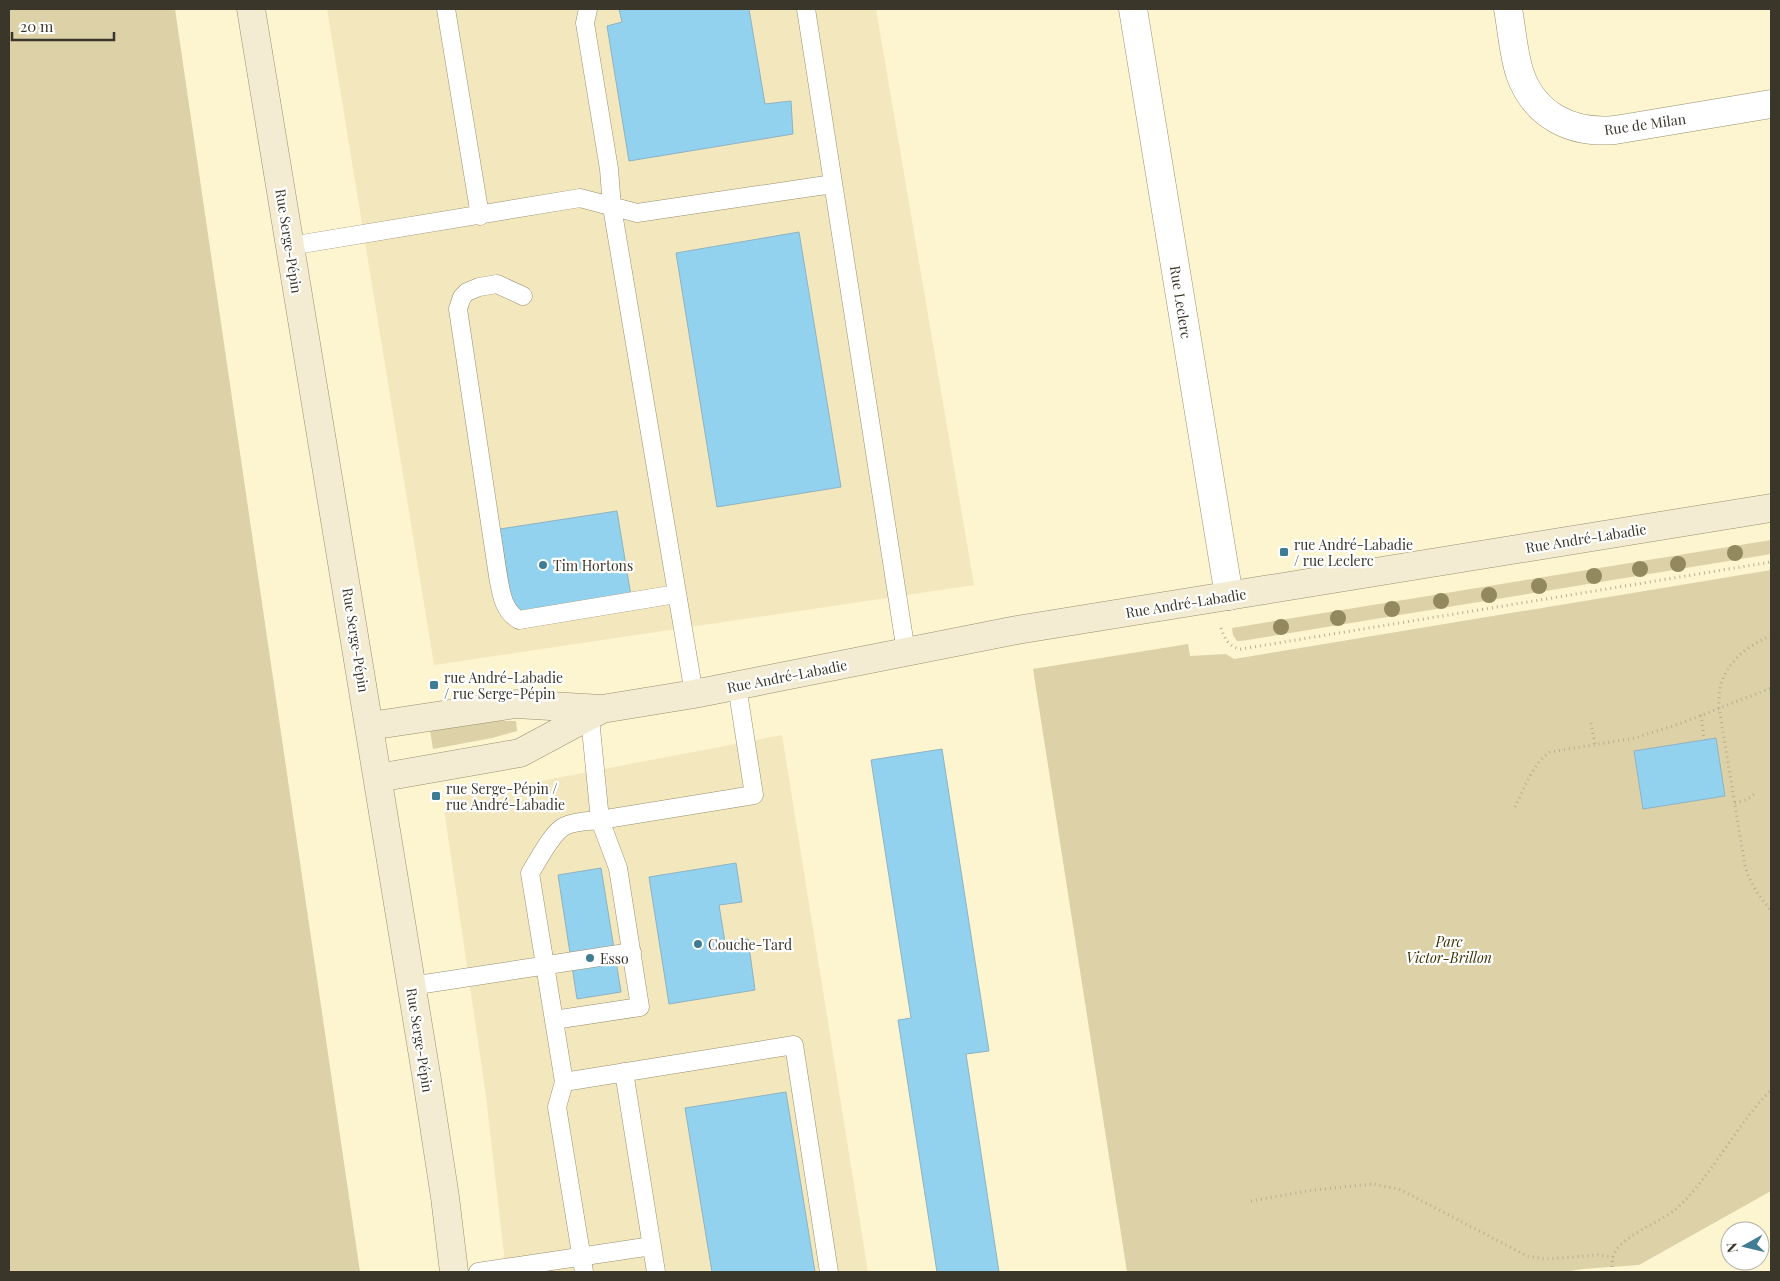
<svg xmlns="http://www.w3.org/2000/svg" width="1780" height="1281" viewBox="0 0 1780 1281" font-family="'Playfair Display',serif">
<rect width="100%" height="100%" fill="#fdf4d0"/>
<path fill="#f3e7bd" d="M327,9H876L974,585L434,665Z
M782,735L868,1272H506L486,1096L444,809L445,804L452,798Z"/>
<path fill="#dcd1a7" d="M9,9H175L360,1272H9Z
M1771,540V554L1241,641H1237L1233,635L1232,628Z
M1771,570V1191L1639,1265L1583,1269L1564,1272H1127L1033,669L1188,644L1190,656L1226,654L1234,659Z
M493,721H516L517,731L492,738L433,749L430,730Z"/>
<path fill="#93d2ee" stroke="#8db3c4" d="M619,9H749L765,104L791,101L793,134L629,161L607,26L622,22Z
M799,232L841,487L717,507L676,253Z
M617,511L631,596L513,613L500,529Z
M1716,738L1725,796L1643,809L1634,751Z
M942,749L989,1051L966,1054L999,1272H937L898,1020L911,1018L871,760Z
M736,863L742,902L719,905L725,942L748,939L755,990L669,1004L649,877Z
M601,868L621,992L577,999L558,875Z
M786,1092L815,1272H712L685,1108Z"/>
<g fill="none" stroke-linecap="round" stroke-linejoin="round">
<g stroke="#988f6e" stroke-width="19">
<path id="lane" d="M446,9L480,216
M588,9L585,23L609,169L612,207L694,694
M806,9L906,652
M290,246L580,198L637,213L833,184
M523,296L497,284L479,287L467,292L462,297L458,309L498,576C501,592 503,611 519,620L676,594
M589,708L600,820L754,795L737,686
M411,986L632,952
M554,1020L640,1007L618,868L600,820C589,821 575,821 565,826C552,832 538,861 530,873L564,1082L557,1107L584,1272
M624,1072L656,1272
M564,1082L794,1045L829,1272
M478,1272L652,1246"/>
</g>
<g stroke="#988f6e" stroke-width="29">
<path id="street" d="M1133,9L1229,596
M1508,9C1512,30 1513,53 1520,74C1535,116 1572,134 1615,130L1771,104"/>
</g>
<g stroke="#988f6e" stroke-width="29">
<path id="secondary" d="M251,9L427,1080L445,1197L454,1272
M370,726L516,704L602,709L694,694L1017,630L1771,508
M378,778L520,753L602,709"/>
</g>
<path stroke="#b6af93" stroke-width="3" stroke-dasharray="1 4" stroke-linecap="butt" d="M1221,628C1224,638 1230,648 1241,649L1771,562
M1771,636C1747,645 1726,663 1720,688C1719,694 1719,702 1719,708L1745,866C1751,886 1759,895 1771,911
M1701,715L1704,740
M1591,723L1595,745
M1735,803L1746,800L1756,793
M1515,807C1524,789 1533,763 1550,752L1635,738L1679,724L1771,688
M1251,1201L1313,1190L1373,1184L1399,1189L1527,1256L1546,1259L1598,1255L1613,1257
M1612,1272C1612,1267 1612,1262 1613,1257C1619,1236 1660,1223 1676,1209C1713,1175 1735,1126 1771,1090"/>
<use href="#lane" stroke="#fff" stroke-width="18"/>
<use href="#street" stroke="#fff" stroke-width="28"/>
<use href="#secondary" stroke="#f3ecd3" stroke-width="28"/>
</g>
<g fill="#93895f">
<circle cx="1735" cy="553" r="8"/>
<circle cx="1678" cy="564" r="8"/>
<circle cx="1640" cy="569" r="8"/>
<circle cx="1594" cy="576" r="8"/>
<circle cx="1539" cy="586" r="8"/>
<circle cx="1489" cy="595" r="8"/>
<circle cx="1441" cy="601" r="8"/>
<circle cx="1392" cy="609" r="8"/>
<circle cx="1338" cy="618" r="8"/>
<circle cx="1281" cy="627" r="8"/>
</g>
<g fill="#407c94" stroke="#fff" stroke-width="2">
<rect x="1279" y="547" width="10" height="10" rx="2.5"/>
<circle cx="543" cy="565" r="5"/>
<rect x="429" y="680" width="10" height="10" rx="2.5"/>
<rect x="431" y="791" width="10" height="10" rx="2.5"/>
<circle cx="698" cy="944" r="5"/>
<circle cx="590" cy="958" r="5"/>
</g>
<g text-anchor="middle" dominant-baseline="central" stroke-width="4.5" stroke-linejoin="round" paint-order="stroke">
<g font-size="14" fill="#3a3629" stroke="#fff">
<text transform="translate(1645 124) rotate(-8)">Rue de Milan</text>
<text transform="translate(289 241) rotate(81)">Rue Serge-Pépin</text>
<text transform="translate(1181 302) rotate(81)">Rue Leclerc</text>
<text transform="translate(1586 538) rotate(-9)">Rue André-Labadie</text>
<text transform="translate(1186 603) rotate(-9)">Rue André-Labadie</text>
<text transform="translate(356 640) rotate(81)">Rue Serge-Pépin</text>
<text transform="translate(787 676) rotate(-11)">Rue André-Labadie</text>
<text transform="translate(420 1040) rotate(81)">Rue Serge-Pépin</text>
</g>
<g font-size="14" fill="#3a3629" stroke="#fff" text-anchor="start">
<text x="1294" y="544">rue André-Labadie<tspan x="1294" dy="16">/ rue Leclerc</tspan></text>
<text x="553" y="565">Tim Hortons</text>
<text x="444" y="677">rue André-Labadie<tspan x="444" dy="16">/ rue Serge-Pépin</tspan></text>
<text x="446" y="788">rue Serge-Pépin /<tspan x="446" dy="16">rue André-Labadie</tspan></text>
<text x="708" y="944">Couche-Tard</text>
<text x="600" y="958">Esso</text>
</g>
<g font-size="14" font-style="italic" fill="#3c3103" stroke="#fff">
<text x="1449" y="941">Parc<tspan x="1449" dy="16">Victor-Brillon</tspan></text>
</g>
</g>
<rect width="1780" height="1281" fill="none" stroke="#3a3629" stroke-width="20"/>
<g transform="translate(1745 1246) rotate(262)"><circle r="24" fill="#ffffff" stroke="#b0afa9"/>
<path d="M0-4L9 19L0 12L-9 19Z" fill="#407c94"/>
<text y="-8" font-size="14" font-weight="bold" text-anchor="middle" fill="#3a3629">N</text>
</g>
<path d="M12 32v8h102v-8" fill="none" stroke="#3a3629" stroke-width="2.5"/>
<text x="20" y="32" font-size="15" fill="#3a3629" stroke="#ffffff" stroke-width="4" paint-order="stroke">20 m</text>
</svg>
